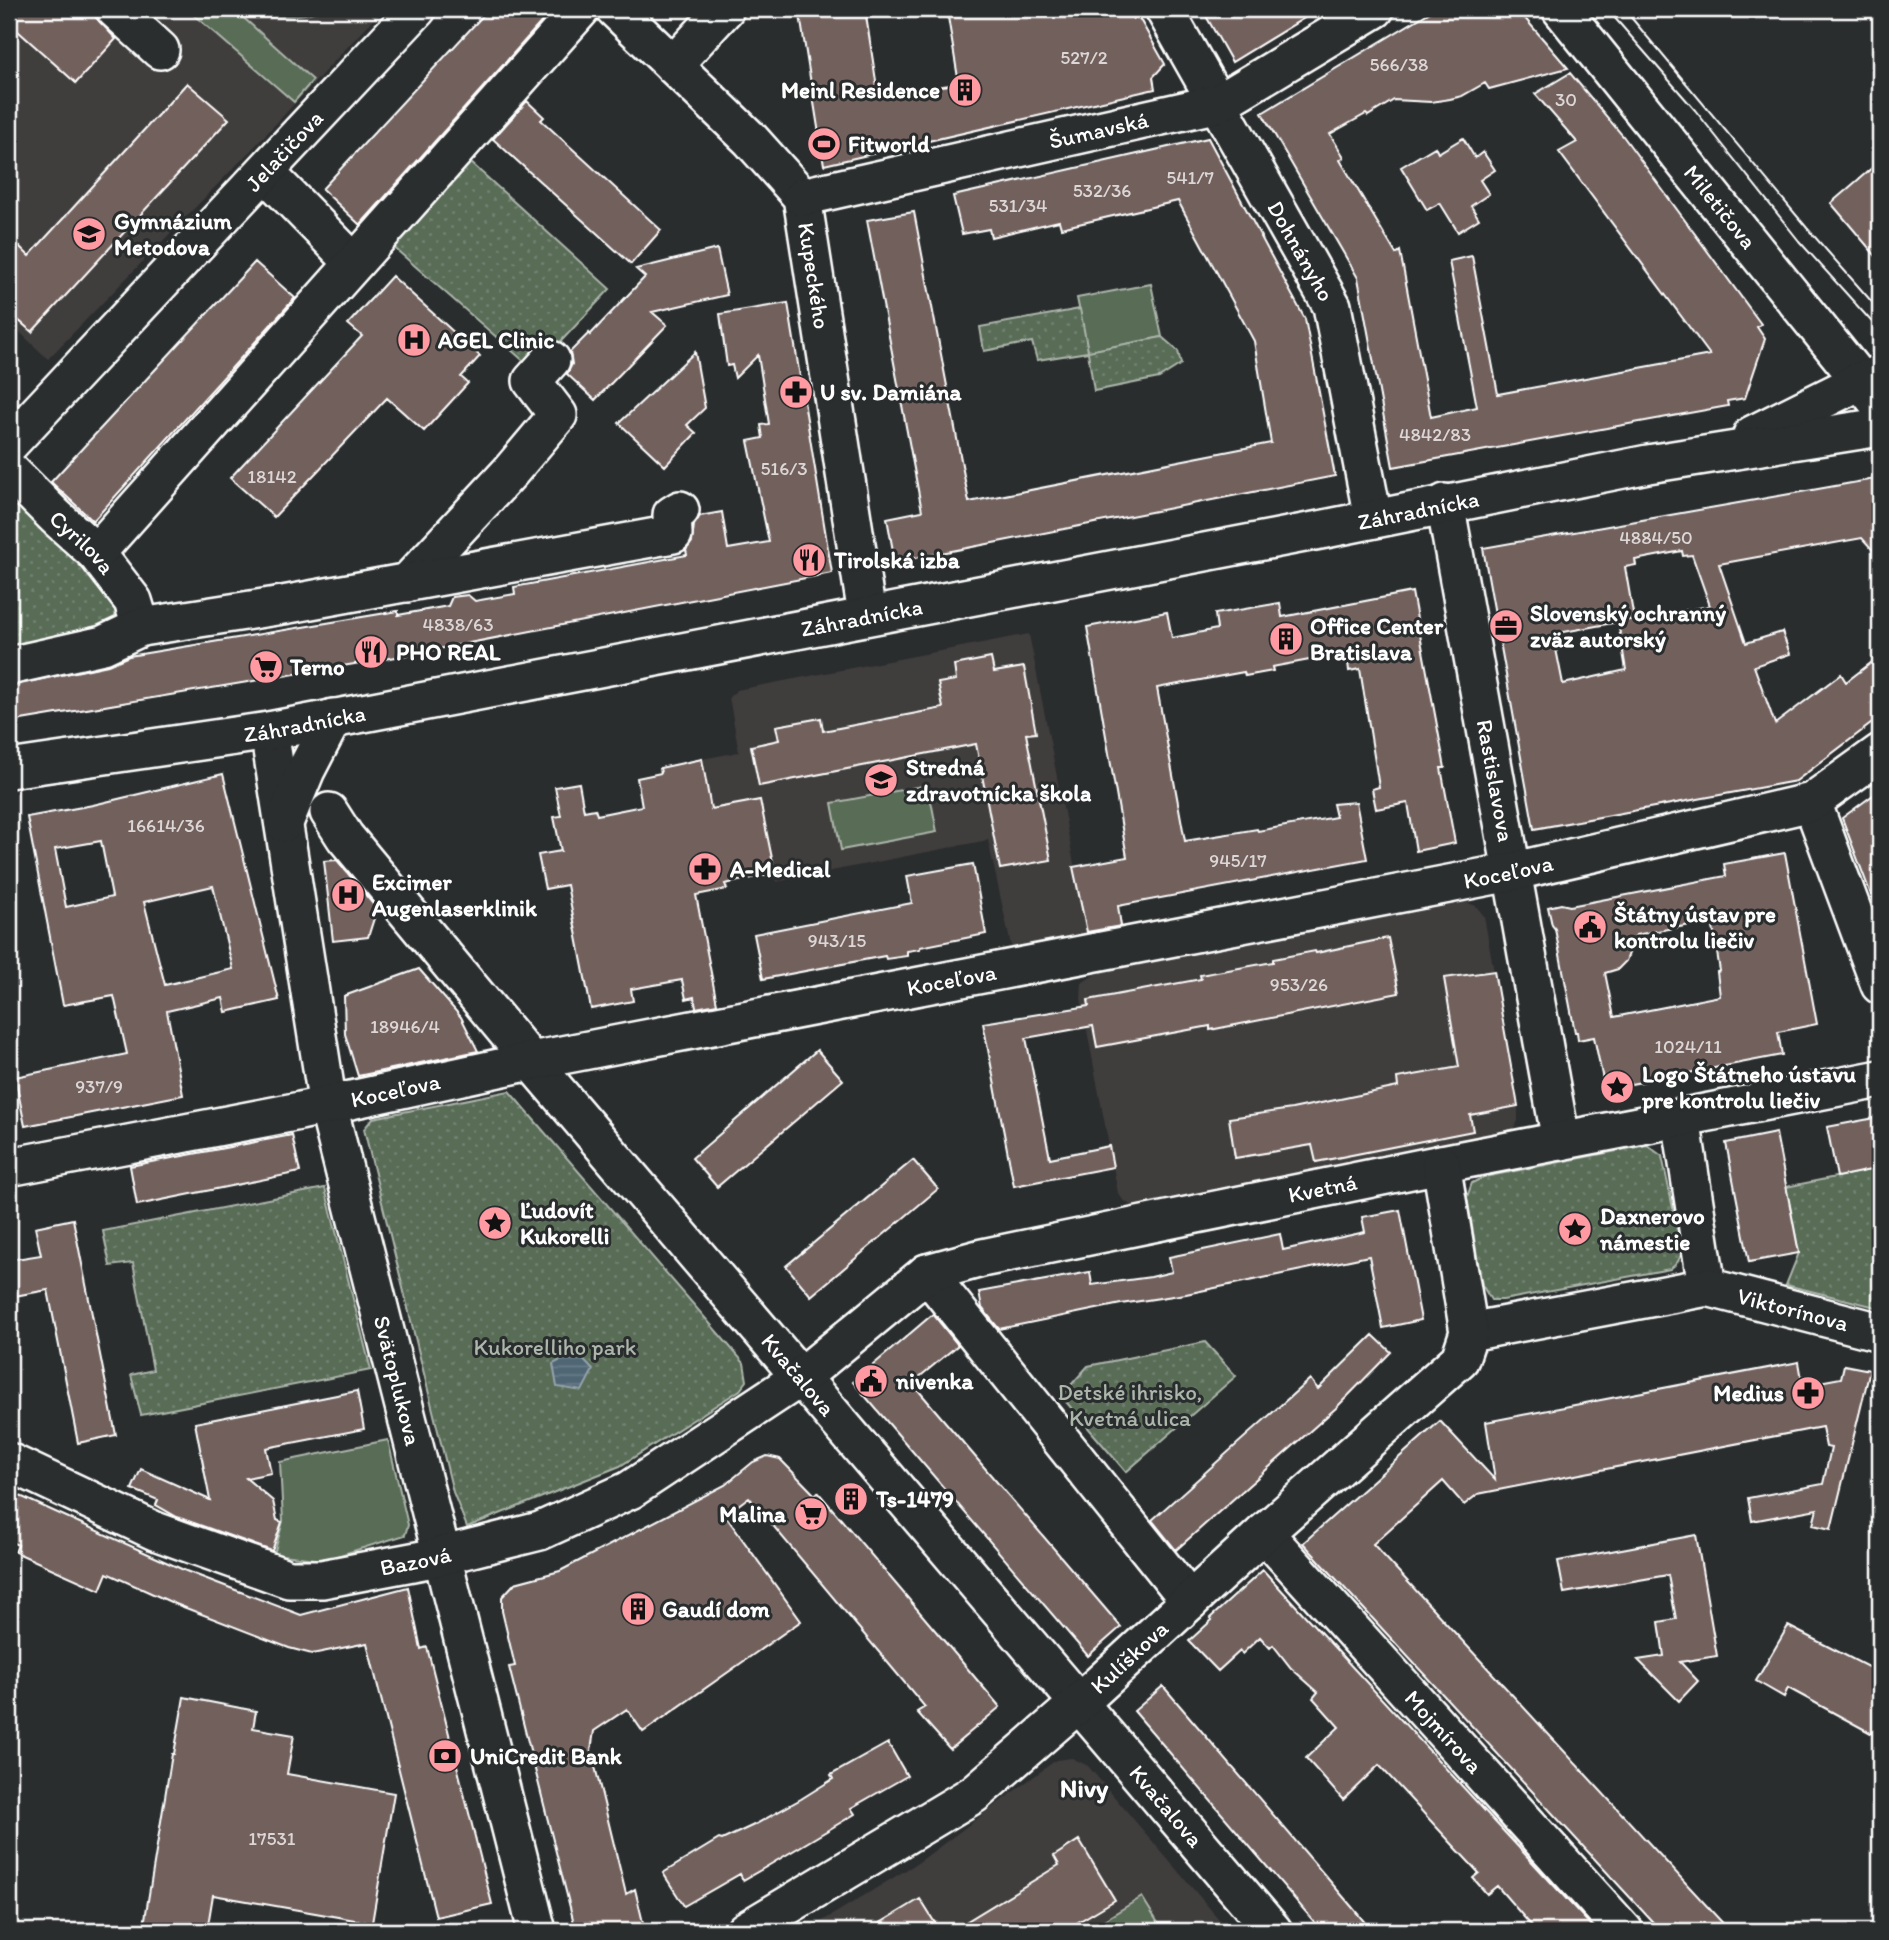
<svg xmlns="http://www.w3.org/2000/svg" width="1889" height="1940" viewBox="0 0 1889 1940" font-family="Itim,sans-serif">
<defs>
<pattern id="park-dots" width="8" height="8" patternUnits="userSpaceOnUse" patternTransform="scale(1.75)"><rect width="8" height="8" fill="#586c57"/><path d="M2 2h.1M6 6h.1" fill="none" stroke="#718270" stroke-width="1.8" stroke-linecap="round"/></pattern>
<pattern id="water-rules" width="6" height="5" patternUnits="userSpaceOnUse" patternTransform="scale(1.75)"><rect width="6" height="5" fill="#506674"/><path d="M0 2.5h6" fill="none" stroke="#6a7d89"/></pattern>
</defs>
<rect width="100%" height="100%" fill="#2a2d2e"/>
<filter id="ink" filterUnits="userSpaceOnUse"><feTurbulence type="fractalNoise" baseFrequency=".0143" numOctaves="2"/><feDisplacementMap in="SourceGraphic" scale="14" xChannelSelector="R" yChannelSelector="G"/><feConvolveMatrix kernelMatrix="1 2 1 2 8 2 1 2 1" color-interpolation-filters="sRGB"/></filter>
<g filter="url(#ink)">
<path fill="#403c3c" d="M9,9H383L256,145L48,359L9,322Z
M1029,634L1088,935L1012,950L988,840L776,882L760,800L733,805L714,822L702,759L739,752L729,697L737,690Z
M1463,901L1476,906L1484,916L1518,1106V1121L1512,1131L1503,1136L1137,1206L1130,1205L1123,1200L1118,1193L1081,999L1082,983L1097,973Z
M1072,1758L1088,1766L1229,1931H806L919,1862L1056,1760Z"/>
<path fill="#586c57" stroke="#acb6ab" stroke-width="2" d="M187,9H326L305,14L271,17L237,12L313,80L294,102Z
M1151,284L1162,337L1088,352L1077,298Z
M928,785L937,832L841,850L832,803Z
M388,1440L408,1525L405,1535L324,1560L274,1554L283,1521L280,1462Z
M1142,1897L1163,1931H1086Z"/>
<path fill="url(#park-dots)" stroke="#acb6ab" stroke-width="2" d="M469,161L610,289L534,370L391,245Z
M1080,309L1088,351L1162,337L1178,351L1181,364L1159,378L1094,391L1088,352L1037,360L1032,342L984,351L980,327Z
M9,497L91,569L107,589L115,608L116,630L9,648Z
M509,1091L744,1363L747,1381L740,1390L620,1466L467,1527L453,1492L364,1129L373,1118Z
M1647,1145L1662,1156L1682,1251C1680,1260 1677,1264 1670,1269L1503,1300H1491L1482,1285L1467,1197L1472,1183L1484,1177Z
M1880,1168V1308L1786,1285L1799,1253L1786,1187Z
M325,1188L371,1370L141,1415L131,1375L153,1370L133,1263L110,1266L103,1231Z
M1205,1342L1236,1376L1126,1472L1061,1396L1088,1366Z"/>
<path fill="url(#water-rules)" stroke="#96a3ac" stroke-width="2" d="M576,1352L593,1370L582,1391L557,1387L553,1364Z"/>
<path fill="#72605c" stroke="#fff" stroke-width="2" fill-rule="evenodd" d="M9,9H88L116,39L76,83L9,23Z
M489,9H553L360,225L322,189Z
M799,9H865L878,94L959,84L948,17L995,9H1127L1133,19L1138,16L1165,64L1153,77L1155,89L824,165Z
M1202,9H1319L1232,62Z
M1435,9H1517L1568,68L1489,89L1485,83L1462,96L1450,99L1431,102L1394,100L1368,116L1366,114L1330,134L1344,157L1340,160L1396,254L1400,251L1431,417L1477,407L1449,261L1472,256L1498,394L1710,355L1559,152L1577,142L1535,94L1570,73L1623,136L1761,324L1757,327L1765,339L1745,398L1727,401L1728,406L1393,467L1358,278L1262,113Z
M187,83L229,119L32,332L9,312V236L29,256Z
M527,101L544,117L541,120L661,230L631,264L493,139Z
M1208,138L1305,319L1335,476L895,562L887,518L922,511L867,220L914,212L969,502L1271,443L1254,341L1178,201L1061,228L1059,221L991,237L989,229L962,234L953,196Z
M1463,138L1475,158L1483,152L1495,170L1480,180L1489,194L1471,206L1479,219L1458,232L1440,203L1427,210L1401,167L1435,147L1438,153Z
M1880,161V261L1831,203Z
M717,249L727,295L652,312L667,325L595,400L567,374L572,364L570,352L589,333L590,335L645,277L636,269Z
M255,262L295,298L93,521L51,482Z
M392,276L480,356L461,377L468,383L424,431L387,398L274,517L230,478L362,336L348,324Z
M788,303L832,573L402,656L9,722V686L108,665L129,656L398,611V615L448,606L452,597L468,595L475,601L515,594L514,587L687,555L686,550L692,542L694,525L700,516L722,512L728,549L769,542L748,441L763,438L761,425L769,424L758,355L735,378L732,365L727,366L720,314Z
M695,352L705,408L687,425L696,433L665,466L619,423Z
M1880,478V558L1862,538L1719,564L1746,643L1782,632L1790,654L1754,666L1775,724L1841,674L1846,682L1880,656V717L1796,781L1534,829L1483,548ZM1682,551L1683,556L1692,555L1710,606L1618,622L1634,619L1625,567L1636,565L1635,560ZM1618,622L1626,670L1563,684L1553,634Z
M1412,592L1445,768H1441L1455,843L1416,851L1408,803L1376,809L1372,789L1379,787L1360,669L1349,671L1347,653L1272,667L1273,671L1245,676L1244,672L1157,688L1185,841L1257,829L1258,831L1336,817L1333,804L1356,802L1367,859L1118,906L1121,926L1087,932L1073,867L1127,857L1087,627L1167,612L1172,638L1217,629L1215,614L1280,603L1282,617Z
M991,658L994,672L1024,667L1036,733L1026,734L1051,860L1000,869L976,744L759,786L751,746L779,740L776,726L821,718L823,731L943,708L938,683L956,680L954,665Z
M702,759L711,809L760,800L775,873L725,884L727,889L696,895L717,1004L696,1008L694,997L686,999L682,980L631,989L633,1001L591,1009L567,885L545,889L538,855L561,851L554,817L561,816L555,787L579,783L584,811L595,809L597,815L642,806L637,778L661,773L660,768Z
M223,774L279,1000L226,1012L223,998L167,1011L183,1095L25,1126L15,1077L127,1054L114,996L63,1005L27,817L93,805ZM101,841L112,897L66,907L55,849ZM213,886L233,969L165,985L144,902Z
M1880,790V913H1878L1842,818Z
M1785,853L1817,1024L1778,1032L1782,1055L1605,1089L1594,1037L1578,1040L1577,1032H1575L1555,929L1552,925L1548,907L1561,904L1570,906L1726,876L1724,864ZM1712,921L1720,971L1717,972L1720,996L1614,1017L1605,973L1618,969L1626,961L1636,935Z
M337,860L377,909L368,937L333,941L324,861Z
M973,864L986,934L920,947V949L907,951V956L886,959L885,956L763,979L754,934L912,903L907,876Z
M1388,938L1399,993L1210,1030V1026L1097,1047L1093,1026L1026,1038L1050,1158L1109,1146L1113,1167L1014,1186L983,1023L1089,1006L1088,1000L1201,979L1200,975L1273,962V959L1315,951L1316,953Z
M419,969L461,1017L478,1051L358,1076L345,1034L344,996Z
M1494,971L1518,1106L1470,1115L1473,1131L1316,1162L1312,1145L1235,1158L1229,1118L1292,1109L1398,1087L1397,1078L1459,1067L1444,978Z
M817,1050L843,1080L717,1187L692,1158Z
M1880,1117V1168L1837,1177L1827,1127Z
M1776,1133L1799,1253L1749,1262L1726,1143Z
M292,1135L300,1172L137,1205L130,1166Z
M913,1160L938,1189L811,1296L786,1266Z
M1400,1210L1421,1320L1383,1328L1369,1256L1186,1294L1121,1304L999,1329L982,1308L979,1292L1090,1272L1092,1285L1151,1277L1172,1272L1169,1257L1280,1234L1283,1250L1365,1232L1362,1217Z
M73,1219L116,1435L78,1443L48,1290L9,1297V1260L41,1255L35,1227Z
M933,1314L958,1345L912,1383L1121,1627L1088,1656L853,1382Z
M1373,1335L1391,1352L1336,1408L1176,1550L1152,1520L1310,1379L1318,1389Z
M1799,1362L1803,1385L1841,1378L1844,1365L1870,1370L1831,1529L1813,1525L1817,1509L1752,1521L1748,1498L1823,1484L1831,1448L1826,1447L1822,1427L1478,1494L1464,1505L1443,1481L1373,1544L1730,1931H1661L1303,1543L1440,1421L1495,1480L1486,1422Z
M357,1391L364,1429L266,1448L271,1473L246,1478L273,1501L277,1520L282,1522L272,1551L177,1517L156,1505L158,1500L132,1489L141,1469L210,1500L195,1423Z
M767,1456L780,1459L815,1495L818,1492L1000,1707L950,1749L917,1712L925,1707L749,1497L725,1515L801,1621L643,1732L627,1709L594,1731L591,1750L626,1894L635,1889L645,1931H576L509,1667L515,1666L502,1611V1597L515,1583L560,1571L725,1485L753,1462Z
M9,1491L186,1571L301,1615L408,1587L421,1649L427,1647L492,1904L436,1917L367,1643L312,1654L289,1648L173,1603L107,1573L100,1590L15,1552L18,1545L9,1541Z
M1696,1535L1717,1656L1680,1662L1698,1681L1679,1701L1638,1660L1664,1656L1659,1622L1676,1619L1668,1575L1564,1593L1558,1561Z
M1263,1570L1497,1824L1596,1931H1536L1497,1886L1487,1894L1473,1878L1479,1873L1379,1765L1343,1800L1306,1758L1339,1727L1313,1698L1318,1692L1291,1668L1273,1645L1270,1648L1260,1637L1242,1654L1240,1651L1218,1671L1189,1641L1212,1620L1210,1618Z
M1788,1626L1880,1673V1738L1788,1688L1784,1697L1756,1681Z
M1163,1686L1352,1907L1372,1931H1322L1134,1711Z
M184,1697L256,1711L253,1728L294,1735L287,1774L394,1793L372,1923L213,1895L207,1931H143L172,1754H174Z
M888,1743L907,1776L851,1808L855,1814L766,1867L743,1880L740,1874L684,1906L663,1873L719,1839L722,1840L756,1824L801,1799L833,1779L831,1775Z
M1079,1840L1115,1900L1063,1931H951L1059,1865L1054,1856Z
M920,1899L940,1931H867Z"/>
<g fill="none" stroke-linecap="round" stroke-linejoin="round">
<g stroke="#fff" stroke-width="42">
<g id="minor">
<path d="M115,9L160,50"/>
<path id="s1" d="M615,9L750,139L802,197L867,615"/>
<path id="s2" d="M1164,9L1332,306L1373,518"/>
<path id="s3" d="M1561,9L1880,405"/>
<path d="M673,65L725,9"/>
<path d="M265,172L354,263"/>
<path id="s4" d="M802,197L1219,103L1375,9"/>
<path d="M1752,435L1860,381L1880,374"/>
<path id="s5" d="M9,444L417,9"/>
<path id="s6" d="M9,470L56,517L96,553L133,601L141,627"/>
<path id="s7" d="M1445,503L1561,1141"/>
<path d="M96,553L581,9"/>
<path d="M407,583L510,472L558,415L532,381L551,360"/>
<path d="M9,666L103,645L141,627L283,605L673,534L672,515L680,510"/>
<path id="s8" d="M269,731L328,1106L537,1931"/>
<path id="s9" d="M9,769L269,731L1325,529L1648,464L1880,427"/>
<path d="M1812,802L1880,985"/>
<path id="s10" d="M329,812L345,837L531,1061L1273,1931"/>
<path d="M284,823L306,770L333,718"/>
<path d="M1681,1118L1707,1287"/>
<path id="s11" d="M9,1167L300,1111L531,1061L1511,872L1812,802L1880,753"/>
<path d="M927,1273L1190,1601"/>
<path id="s12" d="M1469,1332L1707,1287L1880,1332"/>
<path id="s13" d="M9,1462L155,1531L289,1579H322L428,1559L540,1531L630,1490L801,1377L927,1273L982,1258L1441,1164L1880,1079"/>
<path id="s14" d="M1264,1533L1624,1931"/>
<path id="s15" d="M745,1931L974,1794L1079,1703L1264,1533L1460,1359L1469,1332L1441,1164"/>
</g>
</g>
<use href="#minor" stroke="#2a2d2e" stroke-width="37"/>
<path stroke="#fff" stroke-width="2" d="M1607,9L1695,110L1799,241L1880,331
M1624,9L1807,228L1872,302L1880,308"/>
</g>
</g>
<defs>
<g id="building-disc" transform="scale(1.75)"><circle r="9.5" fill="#ff9aa2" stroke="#2a2d2e"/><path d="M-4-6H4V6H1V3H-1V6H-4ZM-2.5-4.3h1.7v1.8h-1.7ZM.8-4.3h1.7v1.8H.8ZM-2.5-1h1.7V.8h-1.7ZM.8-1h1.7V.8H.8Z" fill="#111"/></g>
<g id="stadium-disc" transform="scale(1.75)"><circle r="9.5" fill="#ff9aa2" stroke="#2a2d2e"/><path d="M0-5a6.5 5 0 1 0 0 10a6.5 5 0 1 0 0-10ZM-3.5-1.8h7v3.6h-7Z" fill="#111"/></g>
<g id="school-disc" transform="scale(1.75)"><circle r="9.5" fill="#ff9aa2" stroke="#2a2d2e"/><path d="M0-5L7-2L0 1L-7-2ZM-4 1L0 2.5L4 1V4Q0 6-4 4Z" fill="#111"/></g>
<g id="hospital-disc" transform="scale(1.75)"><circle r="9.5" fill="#ff9aa2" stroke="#2a2d2e"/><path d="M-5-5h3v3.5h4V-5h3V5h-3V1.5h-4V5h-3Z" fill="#111"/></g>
<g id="pharmacy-disc" transform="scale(1.75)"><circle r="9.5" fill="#ff9aa2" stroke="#2a2d2e"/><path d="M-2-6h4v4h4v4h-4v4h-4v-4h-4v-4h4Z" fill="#111"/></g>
<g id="restaurant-disc" transform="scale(1.75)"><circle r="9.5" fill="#ff9aa2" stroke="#2a2d2e"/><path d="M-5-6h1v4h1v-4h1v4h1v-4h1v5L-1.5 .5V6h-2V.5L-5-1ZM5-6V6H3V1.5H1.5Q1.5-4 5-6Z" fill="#111"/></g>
<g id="office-disc" transform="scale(1.75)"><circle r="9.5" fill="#ff9aa2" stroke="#2a2d2e"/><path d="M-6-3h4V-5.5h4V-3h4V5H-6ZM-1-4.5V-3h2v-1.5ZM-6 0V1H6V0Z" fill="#111"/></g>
<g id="supermarket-disc" transform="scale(1.75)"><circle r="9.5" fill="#ff9aa2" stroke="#2a2d2e"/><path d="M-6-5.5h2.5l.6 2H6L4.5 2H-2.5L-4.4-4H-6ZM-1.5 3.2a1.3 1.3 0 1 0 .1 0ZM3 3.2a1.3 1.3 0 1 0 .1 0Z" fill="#111"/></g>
<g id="civic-disc" transform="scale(1.75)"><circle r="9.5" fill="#ff9aa2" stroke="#2a2d2e"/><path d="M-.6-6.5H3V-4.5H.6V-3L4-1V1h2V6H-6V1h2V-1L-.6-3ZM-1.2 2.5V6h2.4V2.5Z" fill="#111"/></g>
<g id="sight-disc" transform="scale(1.75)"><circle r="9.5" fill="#ff9aa2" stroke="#2a2d2e"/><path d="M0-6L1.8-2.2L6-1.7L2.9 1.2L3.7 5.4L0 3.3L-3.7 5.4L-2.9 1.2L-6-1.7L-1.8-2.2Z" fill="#111"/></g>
<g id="bank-disc" transform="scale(1.75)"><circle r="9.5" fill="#ff9aa2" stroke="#2a2d2e"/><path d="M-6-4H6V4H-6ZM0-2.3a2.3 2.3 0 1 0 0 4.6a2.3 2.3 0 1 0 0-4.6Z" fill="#111"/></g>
</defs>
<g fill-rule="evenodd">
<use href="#building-disc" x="965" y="90"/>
<use href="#stadium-disc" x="824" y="144"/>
<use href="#school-disc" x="89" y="234"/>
<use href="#hospital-disc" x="414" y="340"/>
<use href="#pharmacy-disc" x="796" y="392"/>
<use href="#restaurant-disc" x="809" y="560"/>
<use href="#office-disc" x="1506" y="626"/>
<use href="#building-disc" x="1286" y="639"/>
<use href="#restaurant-disc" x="371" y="652"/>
<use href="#supermarket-disc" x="266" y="667"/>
<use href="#school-disc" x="881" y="780"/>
<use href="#pharmacy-disc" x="705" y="869"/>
<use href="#hospital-disc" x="348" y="895"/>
<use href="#civic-disc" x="1590" y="927"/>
<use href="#sight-disc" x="1617" y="1087"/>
<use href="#sight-disc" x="495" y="1223"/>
<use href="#sight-disc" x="1575" y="1229"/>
<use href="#civic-disc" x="871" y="1381"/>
<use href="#pharmacy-disc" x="1808" y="1393"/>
<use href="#building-disc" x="851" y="1499"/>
<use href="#supermarket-disc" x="811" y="1514"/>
<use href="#building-disc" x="638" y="1609"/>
<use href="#bank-disc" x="445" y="1756"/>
</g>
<g text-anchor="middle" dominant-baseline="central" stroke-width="6" stroke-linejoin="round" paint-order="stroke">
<g font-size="19" fill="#dcd7d6">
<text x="1084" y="57">527/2</text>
<text x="1399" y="64">566/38</text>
<text x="1566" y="99">30</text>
<text x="1190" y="177">541/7</text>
<text x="1102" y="190">532/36</text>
<text x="1018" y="205">531/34</text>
<text x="1435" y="434">4842/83</text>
<text x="784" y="468">516/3</text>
<text x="272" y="476">18142</text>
<text x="1656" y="537">4884/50</text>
<text x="458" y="624">4838/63</text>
<text x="166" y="825">16614/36</text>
<text x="1238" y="860">945/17</text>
<text x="837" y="940">943/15</text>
<text x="1299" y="984">953/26</text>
<text x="405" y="1026">18946/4</text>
<text x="1688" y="1046">1024/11</text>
<text x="99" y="1086">937/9</text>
<text x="272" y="1838">17531</text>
</g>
<g font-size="23" font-weight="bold" fill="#fff" stroke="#2a2d2e" text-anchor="start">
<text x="940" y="90" text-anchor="end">Meinl Residence</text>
<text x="848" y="144">Fitworld</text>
<text x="114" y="221">Gymnázium<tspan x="114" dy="26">Metodova</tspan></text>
<text x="438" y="340">AGEL Clinic</text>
<text x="820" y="392">U sv. Damiána</text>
<text x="834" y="560">Tirolská izba</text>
<text x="1530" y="613">Slovenský ochranný<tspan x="1530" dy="26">zväz autorský</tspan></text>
<text x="1310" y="626">Office Center<tspan x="1310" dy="26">Bratislava</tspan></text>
<text x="396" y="652">PHO REAL</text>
<text x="290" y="667">Terno</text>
<text x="906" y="767">Stredná<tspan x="906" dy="26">zdravotnícka škola</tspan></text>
<text x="730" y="869">A-Medical</text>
<text x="372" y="882">Excimer<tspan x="372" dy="26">Augenlaserklinik</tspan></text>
<text x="1614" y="914">Štátny ústav pre<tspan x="1614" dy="26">kontrolu liečiv</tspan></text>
<text x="1642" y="1074">Logo Štátneho ústavu<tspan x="1642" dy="26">pre kontrolu liečiv</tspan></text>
<text x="520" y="1210">Ľudovít<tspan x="520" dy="26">Kukorelli</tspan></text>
<text x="1600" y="1216">Daxnerovo<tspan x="1600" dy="26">námestie</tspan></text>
<text x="896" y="1381">nivenka</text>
<text x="1784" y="1393" text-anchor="end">Medius</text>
<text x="876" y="1499">Ts-1479</text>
<text x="786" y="1514" text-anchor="end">Malina</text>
<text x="662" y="1609">Gaudí dom</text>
<text x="470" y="1756">UniCredit Bank</text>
</g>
<g font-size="23" fill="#fff" stroke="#2a2d2e">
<text stroke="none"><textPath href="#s4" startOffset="304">Šumavská</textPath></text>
<text stroke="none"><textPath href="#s5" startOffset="402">Jelačičova</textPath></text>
<text stroke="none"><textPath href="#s3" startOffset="254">Miletičova</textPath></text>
<text stroke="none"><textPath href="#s2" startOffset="278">Dohnányho</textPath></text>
<text stroke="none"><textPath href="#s1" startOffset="345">Kupeckého</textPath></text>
<text stroke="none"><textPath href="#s9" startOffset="1433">Záhradnícka</textPath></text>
<text stroke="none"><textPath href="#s6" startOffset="103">Cyrilova</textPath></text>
<text stroke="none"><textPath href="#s9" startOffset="866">Záhradnícka</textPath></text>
<text stroke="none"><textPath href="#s9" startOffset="299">Záhradnícka</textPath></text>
<text stroke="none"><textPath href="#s7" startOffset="282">Rastislavova</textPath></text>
<text stroke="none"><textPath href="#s11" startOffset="1528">Koceľova</textPath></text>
<text stroke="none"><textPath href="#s11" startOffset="961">Koceľova</textPath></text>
<text stroke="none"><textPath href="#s11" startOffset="394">Koceľova</textPath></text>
<text stroke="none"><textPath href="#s13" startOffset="1432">Kvetná</textPath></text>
<text stroke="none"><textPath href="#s12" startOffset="331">Viktorínova</textPath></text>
<text stroke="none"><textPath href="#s10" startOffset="733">Kvačalova</textPath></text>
<text stroke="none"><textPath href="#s8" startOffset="663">Svätoplukova</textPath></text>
<text stroke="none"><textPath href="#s13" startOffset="432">Bazová</textPath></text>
<text stroke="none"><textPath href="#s15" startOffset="474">Kulíškova</textPath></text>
<text stroke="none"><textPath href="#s14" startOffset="268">Mojmírova</textPath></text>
<text stroke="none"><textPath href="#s10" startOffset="1300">Kvačalova</textPath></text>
</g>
<g font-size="23" fill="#acb6ab" stroke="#2a2d2e">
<text x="555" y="1347">Kukorelliho park</text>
<text x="1130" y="1392">Detské ihrisko,<tspan x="1130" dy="26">Kvetná ulica</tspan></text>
</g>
<g font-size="26" font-weight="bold" fill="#fff" stroke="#2a2d2e">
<text x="1084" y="1788">Nivy</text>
</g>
</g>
<rect width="1889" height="1940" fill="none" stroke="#2a2d2e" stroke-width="35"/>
<rect x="18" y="18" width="1854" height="1905" fill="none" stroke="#fff" stroke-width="2.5" filter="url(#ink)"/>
</svg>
